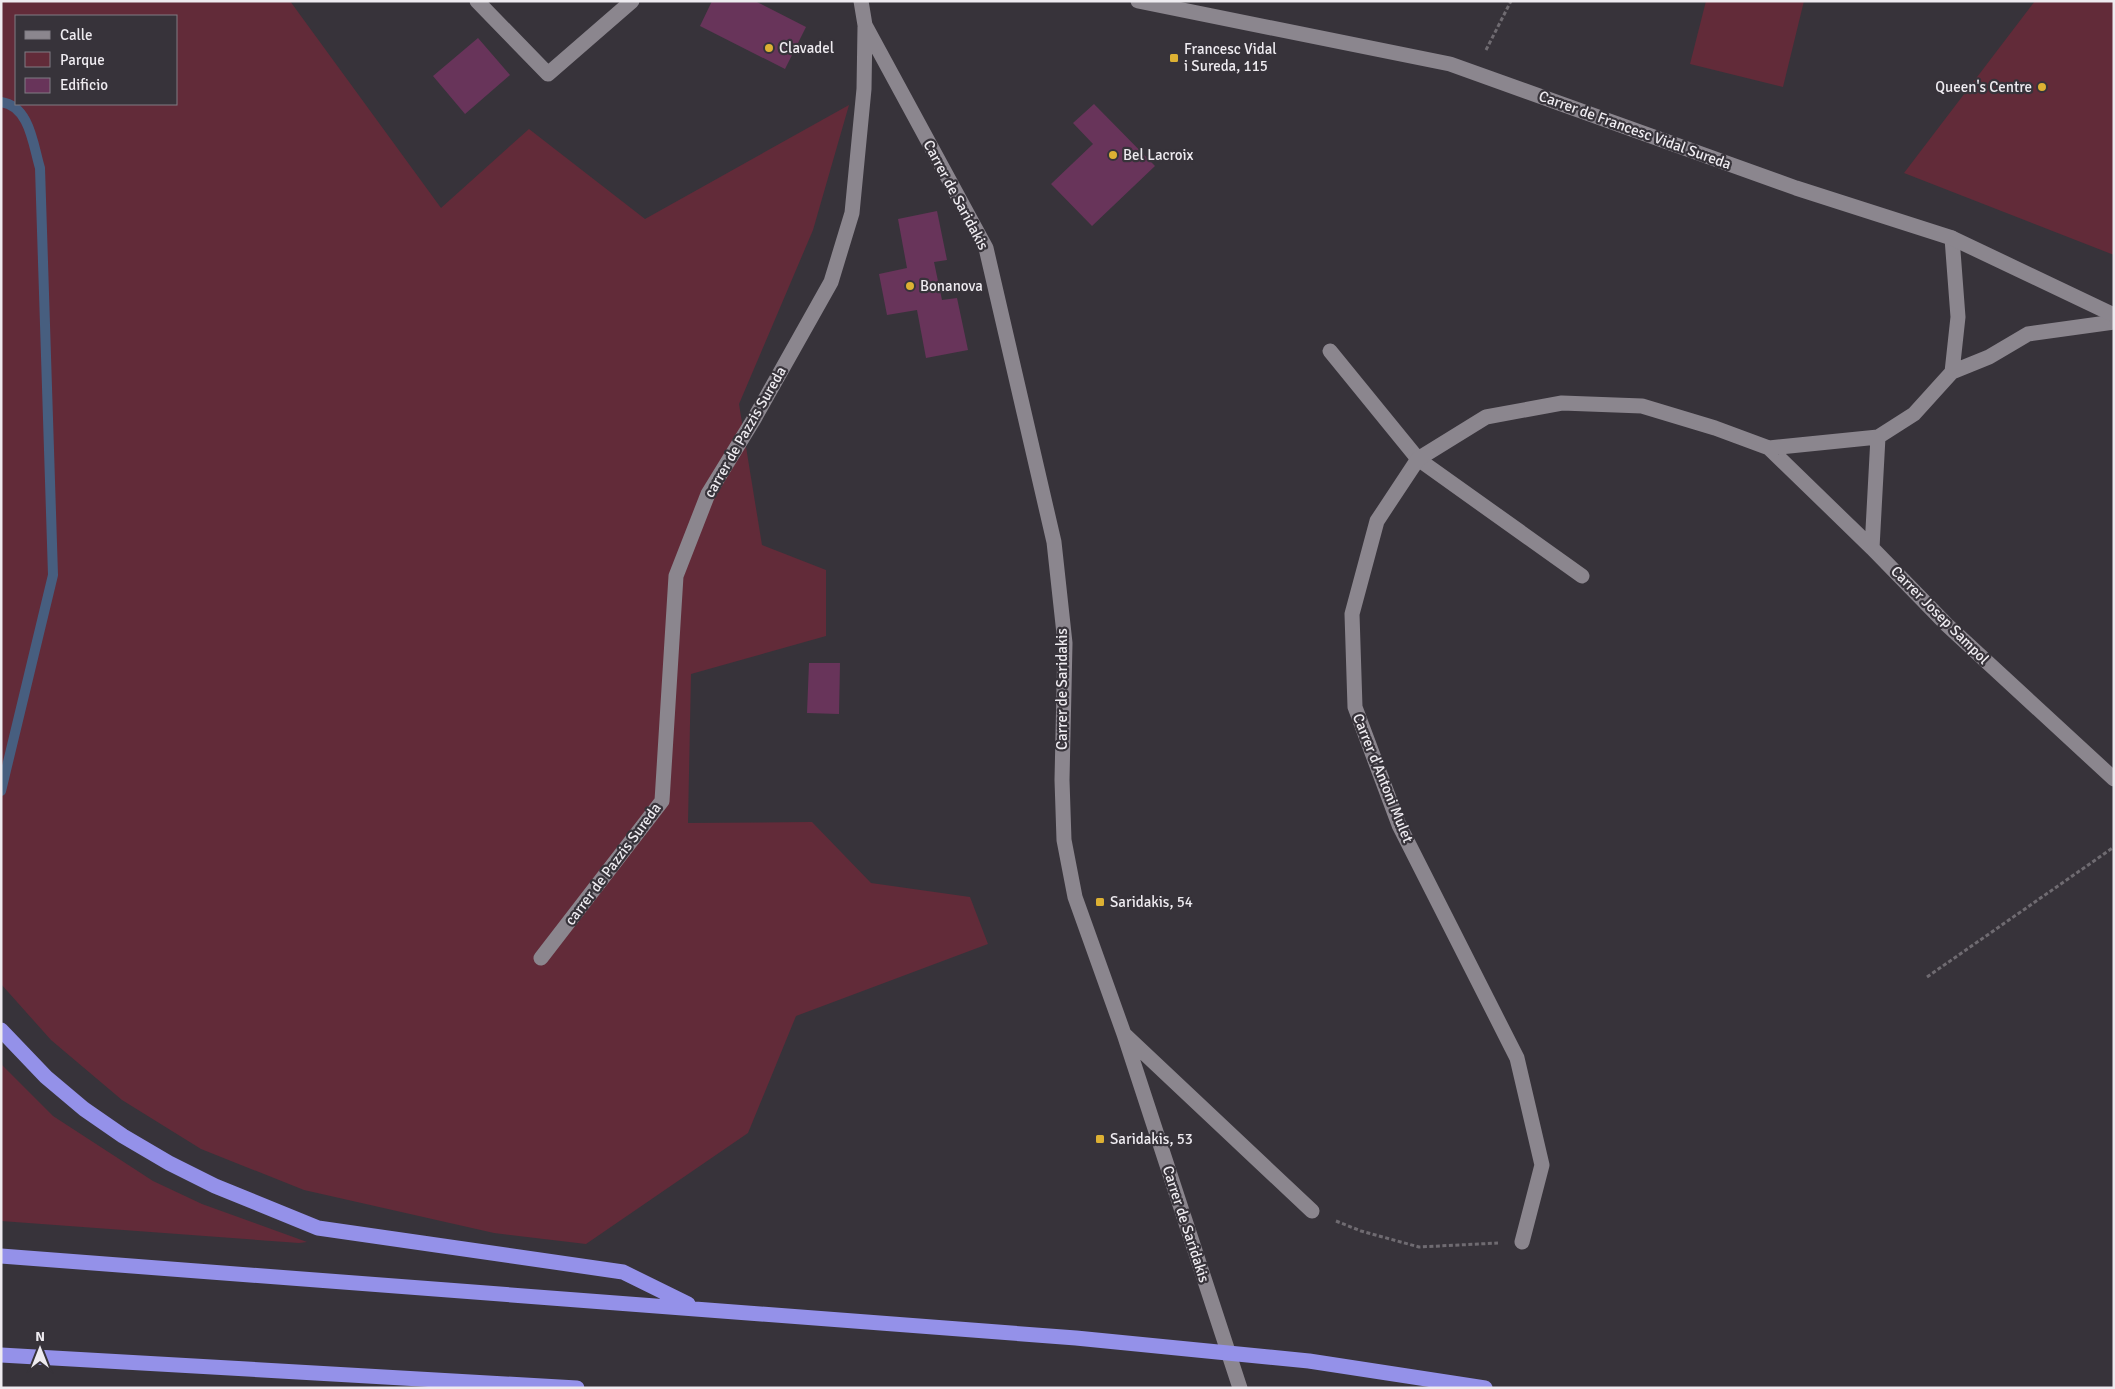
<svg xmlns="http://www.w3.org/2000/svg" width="2115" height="1389" viewBox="0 0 2115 1389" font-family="Signika,sans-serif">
<rect width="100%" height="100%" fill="#37333a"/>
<path fill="#622b39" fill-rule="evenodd" d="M1,1H290L441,208L529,129L645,219L849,105L813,230L739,404L762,545L826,570V636L691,674L688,823L812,822L871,883L970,897L988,944L796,1016L748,1133L586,1244L494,1233L304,1190L201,1149L122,1100L51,1040L1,984ZM16,16H176V104H16Z
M1706,1H1804L1783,87L1690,64Z
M2035,1H2114V255L1904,173Z
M1,1064L53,1116L153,1181L202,1204L307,1242L299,1243L1,1221Z"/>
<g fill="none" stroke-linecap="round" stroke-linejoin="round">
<path stroke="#475e7f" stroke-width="10" d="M1,102C30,106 33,145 40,168L53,575L1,791"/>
</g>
<path fill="#68345a" d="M712,1H755L806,27L785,69L700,26Z
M478,38L510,75L465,114L433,76Z
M1094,104L1155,166L1092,226L1051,184L1093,144L1073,123Z
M937,211L947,260L934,262L942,300L957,298L968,350L926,358L917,310L887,315L879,274L907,268L898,219Z
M809,663H840L839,714L807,713Z"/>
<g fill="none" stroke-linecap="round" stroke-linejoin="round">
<path stroke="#6f6b71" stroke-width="3" stroke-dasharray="4 2.5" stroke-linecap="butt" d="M1486,50L1511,1
M1927,977L2114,847
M1336,1221L1361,1231L1419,1247L1498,1243"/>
<path stroke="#8b868e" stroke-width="15" d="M1330,351L1418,459L1582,576"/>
<path stroke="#8b868e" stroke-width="15" d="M477,1L548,74L632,1
M861,1L865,25L986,248L1054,542L1065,643L1062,780L1064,840L1075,897L1124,1034L1240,1388
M1952,372L1958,317L1952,238
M1769,448L1878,437L1914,414L1952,372L1989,357L2028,334L2114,322
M1872,548L1878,437
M541,958L662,801L676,576L708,494L754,419L831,282L852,213L864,89L865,27
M1125,1035L1312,1211
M1522,1242L1542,1165L1517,1058L1399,825L1355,707L1352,614L1377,521L1418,459L1486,417L1562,403L1642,406L1715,428L1769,448L1872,548L1947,625L2114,779"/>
<path stroke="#8b868e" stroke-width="15" d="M1138,1L1450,64L1796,188L1952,238L2114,315"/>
<path stroke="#9491e9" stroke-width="15" d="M1,1030L46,1077L84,1109L123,1136L169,1163L215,1186L318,1228L623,1272L688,1304
M1,1256L1076,1338L1309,1361L1485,1388
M1,1355L577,1388"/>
</g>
<g fill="#ddb133" stroke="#37333a" stroke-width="2">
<circle cx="769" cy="48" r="5"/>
<rect x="1169" y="53" width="10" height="10" rx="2.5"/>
<circle cx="2042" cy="87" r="5"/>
<circle cx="1113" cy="155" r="5"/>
<circle cx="910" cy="286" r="5"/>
<rect x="1095" y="897" width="10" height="10" rx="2.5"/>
<rect x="1095" y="1134" width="10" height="10" rx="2.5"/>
</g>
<g text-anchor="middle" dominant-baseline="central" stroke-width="4.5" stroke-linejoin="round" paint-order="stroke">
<g font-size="15" fill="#eeebf0" stroke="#37333a" text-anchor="start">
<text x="779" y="48">Clavadel</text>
<text x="1184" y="49">Francesc Vidal<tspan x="1184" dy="17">i Sureda, 115</tspan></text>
<text x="2032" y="87" text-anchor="end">Queen's Centre</text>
<text x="1123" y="155">Bel Lacroix</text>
<text x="920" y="286">Bonanova</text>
<text x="1110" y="902">Saridakis, 54</text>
<text x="1110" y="1139">Saridakis, 53</text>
</g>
<g font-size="15" fill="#eeebf0" stroke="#37333a">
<text transform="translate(1635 130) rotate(20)">Carrer de Francesc Vidal Sureda</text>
<text transform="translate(956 195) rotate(62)">Carrer de Saridakis</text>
<text transform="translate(745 432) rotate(-60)">carrer de Pazzis Sureda</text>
<text transform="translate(1940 615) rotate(45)">Carrer Josep Sampol</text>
<text transform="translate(1062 689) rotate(-90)">Carrer de Saridakis</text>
<text transform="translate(1383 778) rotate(68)">Carrer d'Antoni Mulet</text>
<text transform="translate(613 864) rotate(-53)">carrer de Pazzis Sureda</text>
<text transform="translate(1186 1224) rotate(72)">Carrer de Saridakis</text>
</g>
</g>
<rect width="2115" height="1389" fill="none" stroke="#eeebf0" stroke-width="5"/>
<rect x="15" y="15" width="162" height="90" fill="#37333a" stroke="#807d83"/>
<rect x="25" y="31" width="25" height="8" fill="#8b868e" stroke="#807d83"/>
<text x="60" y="40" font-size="15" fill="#eeebf0">Calle</text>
<rect x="25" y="52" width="25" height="15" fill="#622b39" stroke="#807d83"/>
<text x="60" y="65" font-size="15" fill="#eeebf0">Parque</text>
<rect x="25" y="78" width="25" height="15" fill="#68345a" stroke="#807d83"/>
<text x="60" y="90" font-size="15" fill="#eeebf0">Edificio</text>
<g transform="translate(40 1349)" stroke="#37333a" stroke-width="4" paint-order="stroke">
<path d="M0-4L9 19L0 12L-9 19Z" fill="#eeebf0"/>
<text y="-8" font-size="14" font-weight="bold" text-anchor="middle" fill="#eeebf0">N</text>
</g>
</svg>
